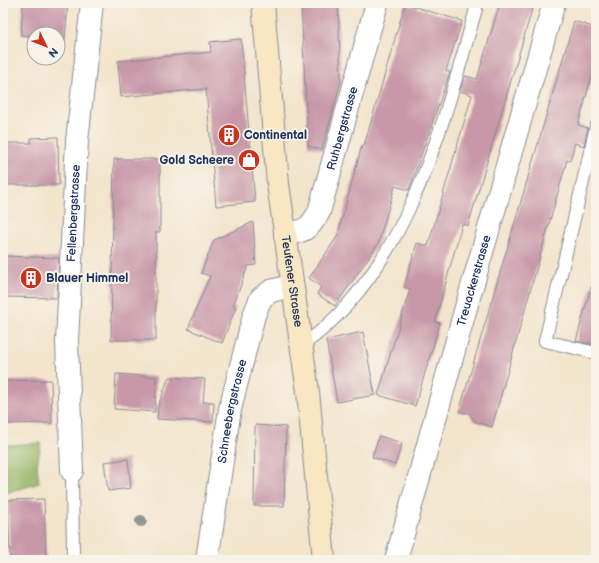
<svg xmlns="http://www.w3.org/2000/svg" width="599" height="563" viewBox="0 0 599 563" font-family="'Balsamiq Sans',sans-serif">
<rect width="100%" height="100%" fill="#f7f3e8"/>
<filter id="ink" filterUnits="userSpaceOnUse"><feTurbulence type="fractalNoise" baseFrequency=".025" numOctaves="2"/><feDisplacementMap in="SourceGraphic" scale="8" xChannelSelector="R" yChannelSelector="G"/><feConvolveMatrix kernelMatrix="1 2 1 2 8 2 1 2 1" color-interpolation-filters="sRGB"/></filter>
<filter id="wash" filterUnits="userSpaceOnUse"><feTurbulence type="fractalNoise" baseFrequency=".012" numOctaves="4" result="noise"/><feDisplacementMap in="SourceGraphic" scale="16" xChannelSelector="R" yChannelSelector="G"/><feGaussianBlur stdDeviation="0.9" result="paint"/><feColorMatrix in="noise" values="0 0 0 0 0 0 0 0 0 0 0 0 0 0 0 0 0 1.4 0 .05"/><feComposite in="paint" operator="in"/></filter>
<g filter="url(#wash)">
<rect width="100%" height="100%" fill="#f3e4cc"/>
<path fill="#97b669" stroke="#597264" d="M3,442L9,445L41,443L37,465L39,483L3,494Z"/>
<g id="blocks">
<path fill="#c898a9" d="M23,3H68L65,39L58,38V34H34V36L21,35Z
M301,3H338L341,82L322,150L308,146Z
M500,3H534L468,226L462,224L435,322L440,323L415,406L378,395L410,289L404,287L417,243L428,246L472,95L460,91L465,76L477,79Z
M405,4L462,21L446,71L450,72L409,190L395,186L378,244L335,306L317,294L321,287L309,278L337,237L362,145L364,146Z
M574,21L596,28V61L578,125L588,128L584,146L575,143L570,161L567,160L492,427L474,421L469,413L459,412Z
M241,39L255,202L216,206L206,89L121,97L118,61L211,52L210,42Z
M58,137L59,185H3V143H31V138Z
M114,159H160V232H156V340H111Z
M253,222L256,265L248,266L233,306L236,307L222,343L188,329L210,276L201,273L214,240Z
M3,256L59,258L57,298L3,297Z
M591,287L596,288V345L576,341Z
M363,332L375,395L337,402L326,340Z
M116,374L156,377L155,412L114,409Z
M169,377L205,379L203,402H214L213,422L157,419L158,406Z
M51,380L52,423L3,424V381Z
M255,425L286,427L284,506H254Z
M379,436L402,443L395,465L372,457Z
M128,459L131,488L108,491L104,462Z
M44,499L46,557L10,559L8,500Z"/>
</g>
</g>
<g filter="url(#ink)">
<use href="#blocks" fill-opacity="0" stroke="#878a95" stroke-width="1"/>
<g fill="none" stroke-linecap="round" stroke-linejoin="round">
<g stroke="#878a95" stroke-width="14">
<path id="lane" d="M596,127L545,341L596,353
M300,347C407,273 442,127 476,9L475,3
M72,471L73,557"/>
</g>
<g stroke="#878a95" stroke-width="24">
<g id="street">
<path id="s1" d="M285,235C304,231 309,230 319,212L377,3"/>
<path id="s2" d="M72,471L67,342L77,141L92,3"/>
<path id="s3" d="M207,560L230,409L254,315L261,298L271,291L291,286"/>
<path id="s4" d="M396,560L463,318L554,3"/>
</g>
</g>
<g stroke="#878a95" stroke-width="24">
<g id="secondary">
<path id="s5" d="M263,3L278,184L308,392L324,560"/>
</g>
</g>
<use href="#lane" stroke="#fff" stroke-width="12"/>
<use href="#street" stroke="#fff" stroke-width="22"/>
<use href="#secondary" stroke="#f9e7c3" stroke-width="22"/>
</g>
<circle fill="#939793" cx="141" cy="521" r="6"/>
</g>
<defs>
<g id="building-disc" transform="scale(1.15)"><circle r="9.5" fill="#c8321e" stroke="#f7f3e8"/><path d="M-4-6H4V6H1V3H-1V6H-4ZM-2.5-4.3h1.7v1.8h-1.7ZM.8-4.3h1.7v1.8H.8ZM-2.5-1h1.7V.8h-1.7ZM.8-1h1.7V.8H.8Z" fill="#fff"/></g>
<g id="shop-disc" transform="scale(1.15)"><circle r="9.5" fill="#c8321e" stroke="#f7f3e8"/><path d="M-5-2.5h2.3a2.7 3.5 0 0 1 5.4 0H5L5.5 6h-11ZM-1.5-2.5h3a1.5 2.3 0 0 0-3 0Z" fill="#fff"/></g>
</defs>
<g fill-rule="evenodd">
<use href="#building-disc" x="229" y="135"/>
<use href="#shop-disc" x="249" y="160"/>
<use href="#building-disc" x="31" y="278"/>
</g>
<g text-anchor="middle" dominant-baseline="central" stroke-width="4" stroke-linejoin="round" paint-order="stroke">
<g font-size="12" fill="#1b2f5e" stroke="#f7f3e8">
<text stroke="none"><textPath href="#s1" startOffset="130">Ruhbergstrasse</textPath></text>
<text stroke="none"><textPath href="#s2" startOffset="258">Fellenbergstrasse</textPath></text>
<text stroke="none"><textPath href="#s4" startOffset="290">Treuackerstrasse</textPath></text>
<text stroke="none"><textPath href="#s5" startOffset="280">Teufener Strasse</textPath></text>
<text stroke="none"><textPath href="#s3" startOffset="151">Schneebergstrasse</textPath></text>
</g>
<g font-size="12" font-weight="bold" fill="#1b2f5e" stroke="#f7f3e8" text-anchor="start">
<text x="244" y="135">Continental</text>
<text x="234" y="160" text-anchor="end">Gold Scheere</text>
<text x="46" y="278">Blauer Himmel</text>
</g>
</g>
<rect width="599" height="563" fill="none" stroke="#f7f3e8" stroke-width="16"/>
<g transform="translate(46 46) rotate(133)"><circle r="19" fill="#f7f3e8" stroke="#9fa5b1"/>
<path d="M0-3L7 15L0 10L-7 15Z" fill="#c8321e"/>
<text y="-6" font-size="11" font-weight="bold" text-anchor="middle" fill="#1b2f5e">N</text>
</g>
</svg>
